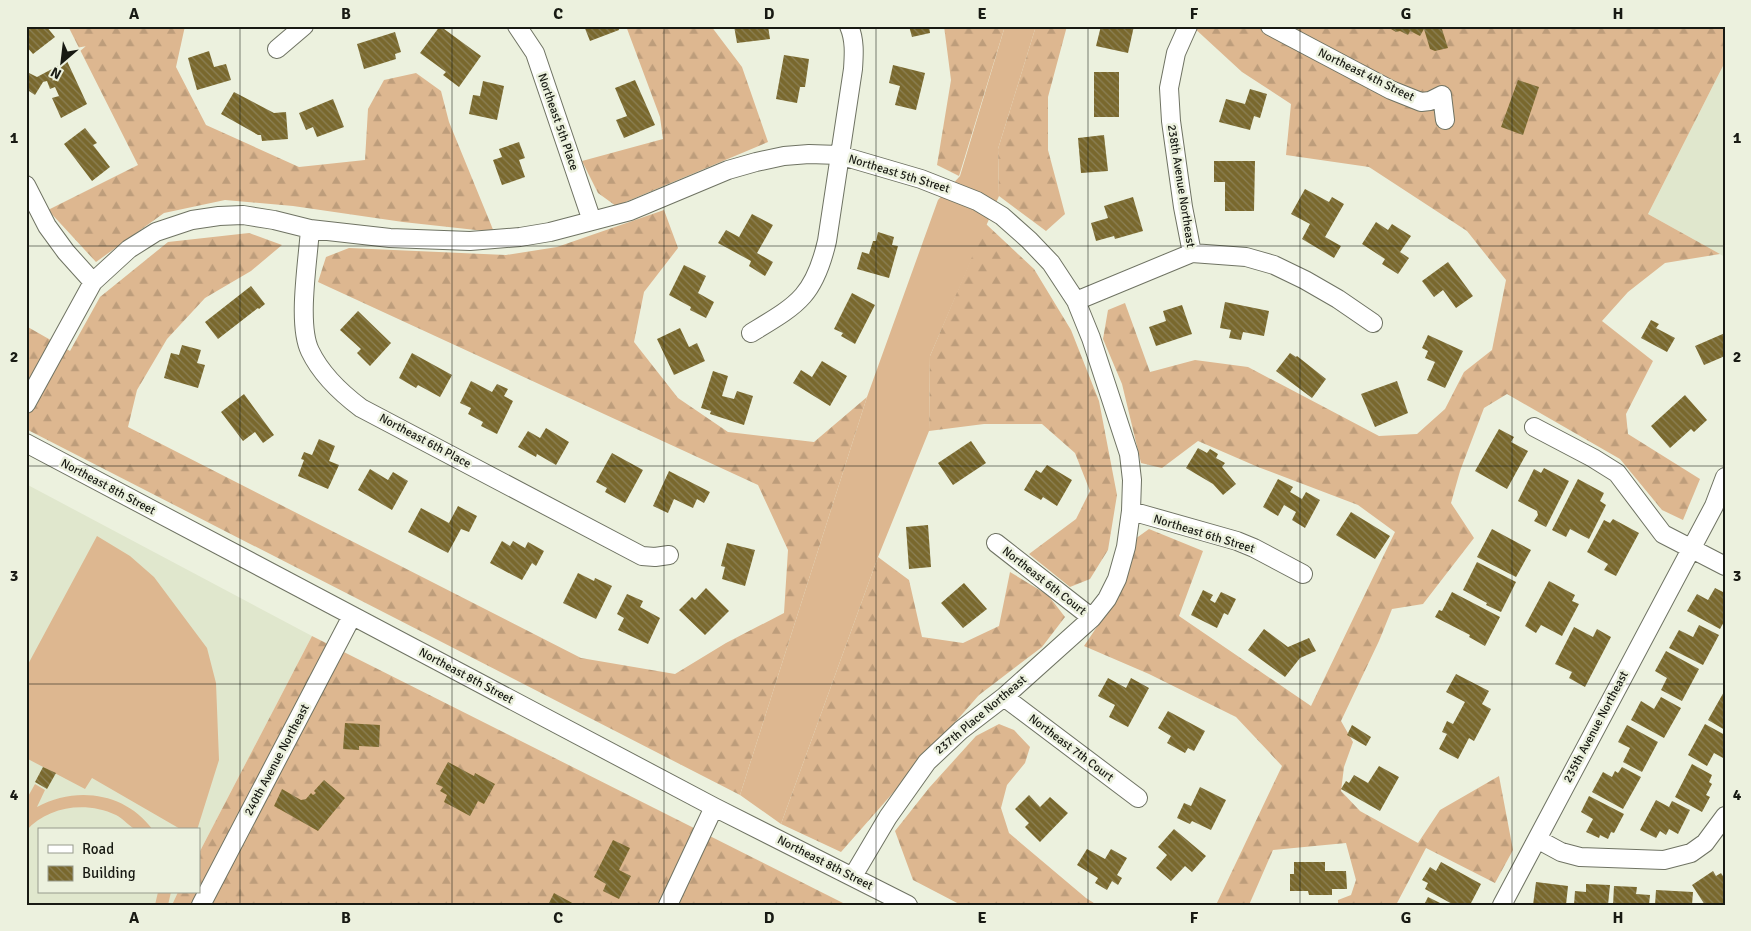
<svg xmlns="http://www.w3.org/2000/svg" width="1751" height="931" viewBox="0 0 1751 931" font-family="Signika,sans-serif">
<defs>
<pattern id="forest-firs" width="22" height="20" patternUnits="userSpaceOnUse" patternTransform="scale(1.25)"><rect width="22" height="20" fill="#ddb790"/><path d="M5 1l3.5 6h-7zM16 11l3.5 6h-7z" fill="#bd9d7b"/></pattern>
<pattern id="building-back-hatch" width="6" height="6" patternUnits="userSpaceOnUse" patternTransform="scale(1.25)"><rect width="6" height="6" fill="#79682d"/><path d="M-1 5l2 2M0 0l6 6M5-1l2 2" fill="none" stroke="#8c8157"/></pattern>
</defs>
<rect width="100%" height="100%" fill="#ecf1de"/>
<path fill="#e0e7cd" d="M1725,62V257L1648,214Z
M26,484L312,636L199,853V830H39V892H178L172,905H26Z"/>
<path fill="#ddb790" d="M1005,26H1036L998,149L999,196L930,356L929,431L878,557L781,824L740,795L867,397L938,200L960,176Z
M97,536L130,556L154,577L207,648L216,683L219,760L197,830H182L92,778L85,789L26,758V668Z
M35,784L45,790L37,807C76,786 125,792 153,830C148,830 143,831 138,830C131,829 123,818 116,815C86,801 48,806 26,831V800Z
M158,892H171L168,905H155Z"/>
<path fill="url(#forest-firs)" d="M68,26H185L176,67L206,125L299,167L365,160L368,109L384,80L416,73L441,91L449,122L494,232L403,222L293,206L225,200L164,213L96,262L48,210L138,165Z
M626,26H711L742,67L768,142L616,206L598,193L582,161L663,139L660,117Z
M944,26H1005L959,176L937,165L951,80Z
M1036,26H1067L1048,97V150L1065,214L1046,231L999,196L998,149Z
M1192,26H1725V62L1648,214L1720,254L1665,263L1628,292L1602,321L1653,361L1626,414L1628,434L1700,479L1683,520L1662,510L1620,459L1507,394L1484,408L1460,471L1451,503L1474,538L1423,604L1392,609L1379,641L1341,721L1353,742L1344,767L1341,791L1360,811L1418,843L1440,810L1499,776L1513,850L1495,883L1426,848L1396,905H1338V900L1351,895L1356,880L1346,843L1273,850L1249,905H1216L1282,766L1236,717L1149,674L1084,646L1113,603L1135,539L1149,529L1203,551L1179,616L1311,706L1395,532L1358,505L1258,467L1198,441L1162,468L1141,463L1122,384L1103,339L1108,310L1125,303L1150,372L1195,360L1248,367L1379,436L1417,434L1445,409L1464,372L1492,350L1506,280L1467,231L1369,167L1286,155L1291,104L1242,72Z
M664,210L678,248L644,292L634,342L678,398L728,432L814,442L867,397L740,795L26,429V326L70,351L100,297L168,242L249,233L282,245L251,271L205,298L167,339L137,390L128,427L581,658L675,674L726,643L784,613L788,550L758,485L318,282L326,257L349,248L506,255L557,247Z
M986,224L1034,269L1071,330L1099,401L1117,495L1108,550L1090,579L1070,587L1029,554L1076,519L1090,491L1075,453L1042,424H984L929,431L930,356Z
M878,557L909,580L922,637L963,643L999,626L1010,572L1048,595L1065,617L1042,647L979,695L841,852L781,824Z
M312,636L847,905H172L178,892H199V853Z
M999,724L1014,730L1030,747L1025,763L1007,785L1001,808L1009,833L1086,898L1097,905H961L913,880L895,831L929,788L976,736Z"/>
<path fill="url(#building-back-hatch)" d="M26,26H46L55,37L33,54L26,46Z
M440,26L481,56L459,87L443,75L446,72L420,53Z
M584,26H618L619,30L590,41Z
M734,26H768L770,39L737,43Z
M909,26H929L930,33L912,37Z
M1101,26H1134L1128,53L1096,46Z
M1386,26H1441L1448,48L1435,51L1430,49L1424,29L1420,36L1410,31L1408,35L1400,31L1396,32Z
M395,32L401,52L395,54L396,59L364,69L357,44Z
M209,51L214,67L226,64L231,80L197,90L188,58Z
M784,55L809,59L805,87H800L797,103L776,99Z
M67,61L87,104L61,118L52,98L59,96L55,87L50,89L47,81L43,82L35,95L26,89V76L29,73L37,77Z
M893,65L925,73L916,110L895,105L900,86L889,83Z
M1094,72H1119V117H1094Z
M635,80L655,125L624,138L616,120L627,116L615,88Z
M1518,80L1539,87L1523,135L1501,127Z
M483,81L504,86L497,120L469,114L473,95L480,96Z
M1250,89L1267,94L1260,118L1254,116L1250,130L1219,122L1226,99L1245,104Z
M234,92L274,113L286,112L288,139L262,141L261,135H258L221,114Z
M333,99L344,127L317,137L313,127L306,130L299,113Z
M85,128L97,143L93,145L110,167L92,181L64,144Z
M1104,135L1108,171L1081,173L1078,138Z
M519,142L525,158L519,160L525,177L502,185L493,160L502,157L499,149Z
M1214,161H1255L1254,211H1225V182H1214Z
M1305,189L1329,202L1332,197L1344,204L1325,237L1341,246L1334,258L1302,239L1310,224L1291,214Z
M1133,197L1143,231L1115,239L1114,236L1096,241L1091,223L1108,218L1104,206Z
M752,214L773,225L757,253L773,262L765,276L749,266L751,261L718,243L726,230L739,237Z
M1376,222L1388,230L1392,224L1411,236L1400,252L1409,258L1398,274L1382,264L1385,259L1362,244Z
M878,232L894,237L892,245L898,246L889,278L857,269L862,252L869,254L873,241H876Z
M1448,262L1473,296L1456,308L1443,290L1434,297L1422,281Z
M684,265L706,276L698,293L714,302L706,318L690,310L691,307L669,295Z
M251,286L265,304L259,309L258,308L218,339L205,322Z
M852,293L875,305L855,344L841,336L843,333L834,329Z
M1225,302L1269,311L1264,336L1243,332L1241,340L1229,338L1231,330L1220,328Z
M1182,305L1192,334L1156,346L1149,327L1166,321L1163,311Z
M358,311L391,343L370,366L357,353L361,349L340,330Z
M1651,320L1659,324L1656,328L1675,338L1667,352L1641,338Z
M680,328L689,347L697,343L705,361L674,375L657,339Z
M1725,333V356L1704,365L1695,346Z
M1428,335L1463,351L1445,388L1427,380L1435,362L1425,358L1428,351L1422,348Z
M182,345L201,350L197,363L205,365L198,388L164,378L171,353L179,355Z
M412,353L452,375L440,397L418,385L416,388L399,378Z
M1290,353L1296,357L1297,356L1326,379L1312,398L1276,371Z
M822,361L847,376L830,406L793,383L801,370L812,377Z
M713,371L728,376L722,396L734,399L737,391L753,396L744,425L710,414L711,411L701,408Z
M471,381L492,392L497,384L508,389L504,396L513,401L497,434L481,426L483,422L468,414L471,408L460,403Z
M1397,381L1408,413L1375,427L1361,394Z
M244,394L274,435L263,443L255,432L243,441L221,412Z
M1685,395L1707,420L1694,432L1691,429L1670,448L1651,426Z
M546,428L569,442L556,465L537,454L536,457L518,447L528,431L540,438Z
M1499,429L1514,437L1511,442L1528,451L1507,489L1475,471Z
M319,439L335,446L329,461L339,465L328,489L298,476L304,460L301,459L304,452L312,455Z
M971,441L986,463L953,485L938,463Z
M1198,448L1207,453L1210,449L1218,454L1216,458L1225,463L1222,467L1236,484L1223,495L1213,484L1186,468Z
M612,453L643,470L625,503L605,492L607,488L596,482Z
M1047,465L1072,480L1057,506L1043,497L1041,500L1024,490L1036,470L1041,473Z
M1544,468L1569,481L1546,527L1534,521L1538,515L1537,511L1518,501L1534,469L1541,473Z
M370,469L388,480L393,472L408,481L392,510L358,490Z
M669,471L710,492L704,503L697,499L693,508L674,499L668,513L653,506Z
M1278,479L1293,487L1290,492L1302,499L1306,492L1320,500L1305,528L1292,520L1296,512L1284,505L1278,516L1263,507Z
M1578,479L1604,493L1600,501L1606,505L1589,539L1570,529L1566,537L1552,530Z
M458,506L477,516L469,532L461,529L448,553L408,532L421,508L449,523Z
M1351,512L1390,536L1375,559L1336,535Z
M1613,519L1639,533L1616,576L1604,570L1608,564L1587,552L1604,520L1610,523Z
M928,525L931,567L909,569L906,527Z
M1492,529L1531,550L1516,577L1477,557Z
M502,541L510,546L513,541L525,548L528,542L544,551L536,566L532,563L522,580L490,563Z
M727,543L755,550L745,586L722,579L725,567L721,566Z
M1477,562L1516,582L1501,612L1486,605L1487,603L1463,590Z
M578,573L594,581L595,578L612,586L596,619L563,603Z
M1549,581L1575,595L1572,601L1579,604L1562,636L1541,625L1536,633L1525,626Z
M964,583L987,609L963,628L941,603Z
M706,588L729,611L705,635L679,610L692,597L695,600Z
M1715,588L1725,593V620L1720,629L1687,611L1697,594L1708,600Z
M1203,590L1213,595L1210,600L1215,603L1221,592L1236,599L1228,615L1224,613L1217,628L1191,615Z
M1452,592L1500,617L1485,646L1469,637L1470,635L1435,617L1439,610L1442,611Z
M627,594L643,601L640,607L660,618L648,644L618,630L624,618L617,614Z
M1699,625L1719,635L1703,665L1669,648L1679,630L1693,637Z
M1574,627L1593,637L1597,629L1611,637L1585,687L1569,678L1572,672L1555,664Z
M1264,629L1288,647L1309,638L1316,651L1300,658L1285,677L1248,650Z
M1666,651L1699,669L1682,701L1661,690L1667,678L1655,671Z
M1456,674L1489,691L1482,704L1491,709L1474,741L1469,738L1458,759L1439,749L1447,734L1442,732L1447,721L1453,724L1465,702L1446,692Z
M1108,678L1126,688L1131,678L1149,688L1128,727L1109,717L1115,705L1098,696Z
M1725,690V730L1708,720Z
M1661,697L1681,708L1664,738L1631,720L1641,701L1654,709Z
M1168,711L1205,731L1194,751L1188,748L1185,753L1167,743L1171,736L1158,728Z
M345,723L380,725L379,747L359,746V750L343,749Z
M1705,724L1725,735V759L1714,753L1707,766L1688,755Z
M1352,725L1371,737L1366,746L1347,735Z
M1627,725L1658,742L1642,772L1623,762L1630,748L1618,742Z
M448,762L474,776L475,773L495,784L484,804L478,801L470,816L444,802L447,795L440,791L443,787L436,784Z
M1692,764L1712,775L1709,782L1712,784L1706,795L1710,797L1702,812L1675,797Z
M1379,766L1399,777L1380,811L1341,789L1346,781L1349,783L1354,775L1368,783Z
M43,767L56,773L47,789L35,782Z
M1622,767L1641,777L1623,809L1592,792L1603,772L1612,777L1615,771L1618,773Z
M324,780L345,798L318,831L274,806L282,789L301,800L306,799L311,793L313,795L316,793L314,791Z
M1200,787L1226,800L1211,830L1192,821L1190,824L1177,818L1184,803L1191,806Z
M1029,795L1040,807L1050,797L1068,813L1040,842L1025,827L1029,823L1015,809Z
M1589,796L1624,814L1614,833L1611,832L1608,839L1600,835L1599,838L1586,832L1593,819L1581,812Z
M1656,800L1669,807L1672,801L1690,810L1678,834L1669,829L1666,835L1660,831L1656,838L1640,830Z
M1174,829L1206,856L1192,872L1185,866L1171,881L1156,868L1167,855L1158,847Z
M613,840L630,848L619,870L631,876L619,899L603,891L606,884L594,877Z
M1087,849L1105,859L1111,849L1127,858L1117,875L1122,878L1118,885L1112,881L1107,890L1095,883L1098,878L1077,865Z
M1294,862H1325V871H1346L1347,889H1332V895H1309L1308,891H1290V874H1294Z
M1441,862L1481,884L1470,905H1454L1425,889L1428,883L1422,880L1430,867L1436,871Z
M1713,871L1716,876L1721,873L1725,879V905H1705L1692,885Z
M1536,882L1568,886L1566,905H1533Z
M1586,884L1610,885L1608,905H1574L1575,891L1586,892Z
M1614,886L1637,887L1636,894L1650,895L1649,905H1613Z
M1656,890L1693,892L1692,905H1655Z
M554,893L576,905H548Z
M1428,897L1444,905H1424Z"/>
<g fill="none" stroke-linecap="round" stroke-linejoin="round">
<g stroke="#6f7363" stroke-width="20">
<path id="minor" d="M517,26L535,53L592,221
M1188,26L1176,53L1169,88L1171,121L1183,207L1192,253
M1270,26L1391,90L1421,102L1430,101L1442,95L1445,120
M277,49L304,26
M26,185L47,226L66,252L93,282
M310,229C308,261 297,324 310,351C321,374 341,393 361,408L642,556L655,557L669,555
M1076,301L1192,253L1246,257L1274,265L1305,280L1338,299L1373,323
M751,333C797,305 814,297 827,241L853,69C854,54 855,40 849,26
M26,404L93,282L129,249L156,232L192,220L219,216L243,215L274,220L310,229L390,238L470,241L520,237L550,232L630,211L728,170L756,162L784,156L809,154L839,155L921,179L977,201L1002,216L1029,240L1051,263L1076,301L1091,338L1129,454L1132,480L1131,511L1126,547L1117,579L1107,599L1092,618L1004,697L961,730L927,762L888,817L853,876
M1534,427L1593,458L1617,473L1663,534L1725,566
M26,443L714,807L908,905
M1131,511L1237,541L1254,548L1303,574
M996,543L1092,618
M1004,697L1138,798
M1537,839L1561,852L1580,857L1664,860L1691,853L1705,843L1725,816
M201,905L352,616
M668,905L714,807
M1502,905L1714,506L1725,477"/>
</g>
<use href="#minor" stroke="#fff" stroke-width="18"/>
</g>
<path fill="none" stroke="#181a13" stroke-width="1" stroke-opacity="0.55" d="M240,26V905M452,26V905M664,26V905M876,26V905M1088,26V905M1300,26V905M1512,26V905M26,246H1725M26,466H1725M26,684H1725"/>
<g text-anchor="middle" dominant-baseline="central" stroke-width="5" stroke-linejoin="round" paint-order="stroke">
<g font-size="12" fill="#181a13" stroke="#ecf1de">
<text transform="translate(1366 75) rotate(26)">Northeast 4th Street</text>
<text transform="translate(558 122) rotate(71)">Northeast 5th Place</text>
<text transform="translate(899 174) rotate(17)">Northeast 5th Street</text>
<text transform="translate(1181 186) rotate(81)">238th Avenue Northeast</text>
<text transform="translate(425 441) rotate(28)">Northeast 6th Place</text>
<text transform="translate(108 487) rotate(28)">Northeast 8th Street</text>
<text transform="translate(1204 534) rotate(17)">Northeast 6th Street</text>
<text transform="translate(1044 581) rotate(38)">Northeast 6th Court</text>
<text transform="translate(466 676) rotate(28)">Northeast 8th Street</text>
<text transform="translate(981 715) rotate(-40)">237th Place Northeast</text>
<text transform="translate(1596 727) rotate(-62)">235th Avenue Northeast</text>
<text transform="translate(1071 748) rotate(37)">Northeast 7th Court</text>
<text transform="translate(277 760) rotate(-62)">240th Avenue Northeast</text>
<text transform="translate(825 863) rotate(27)">Northeast 8th Street</text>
</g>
</g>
<rect width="1751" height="931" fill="none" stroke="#ecf1de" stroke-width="55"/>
<rect x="38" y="828" width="162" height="65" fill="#ecf1de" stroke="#979b8d"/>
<rect x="48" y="845" width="25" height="8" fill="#ffffff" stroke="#979b8d"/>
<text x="82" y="854" font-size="15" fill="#181a13">Road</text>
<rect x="48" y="866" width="25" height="15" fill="url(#building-back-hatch)" stroke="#979b8d"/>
<text x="82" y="878" font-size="15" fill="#181a13">Building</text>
<g transform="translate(62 62) rotate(208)" stroke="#ecf1de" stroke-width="4" paint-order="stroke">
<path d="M0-4L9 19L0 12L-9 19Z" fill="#181a13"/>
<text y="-8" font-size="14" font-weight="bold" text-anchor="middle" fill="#181a13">N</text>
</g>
<rect x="28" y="28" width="1696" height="876" fill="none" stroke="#181a13" stroke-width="2"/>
<g font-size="16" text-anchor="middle" font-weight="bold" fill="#181a13">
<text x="134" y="19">A</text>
<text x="346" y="19">B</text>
<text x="558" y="19">C</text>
<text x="769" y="19">D</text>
<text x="982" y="19">E</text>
<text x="1194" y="19">F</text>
<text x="1406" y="19">G</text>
<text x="1618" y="19">H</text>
<text x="14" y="143">1</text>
<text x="1737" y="143">1</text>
<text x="14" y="362">2</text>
<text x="1737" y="362">2</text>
<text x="14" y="581">3</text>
<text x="1737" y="581">3</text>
<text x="14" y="800">4</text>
<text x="1737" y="800">4</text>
<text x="134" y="923">A</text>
<text x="346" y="923">B</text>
<text x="558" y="923">C</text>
<text x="769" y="923">D</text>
<text x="982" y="923">E</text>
<text x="1194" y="923">F</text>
<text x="1406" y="923">G</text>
<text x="1618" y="923">H</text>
</g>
</svg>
